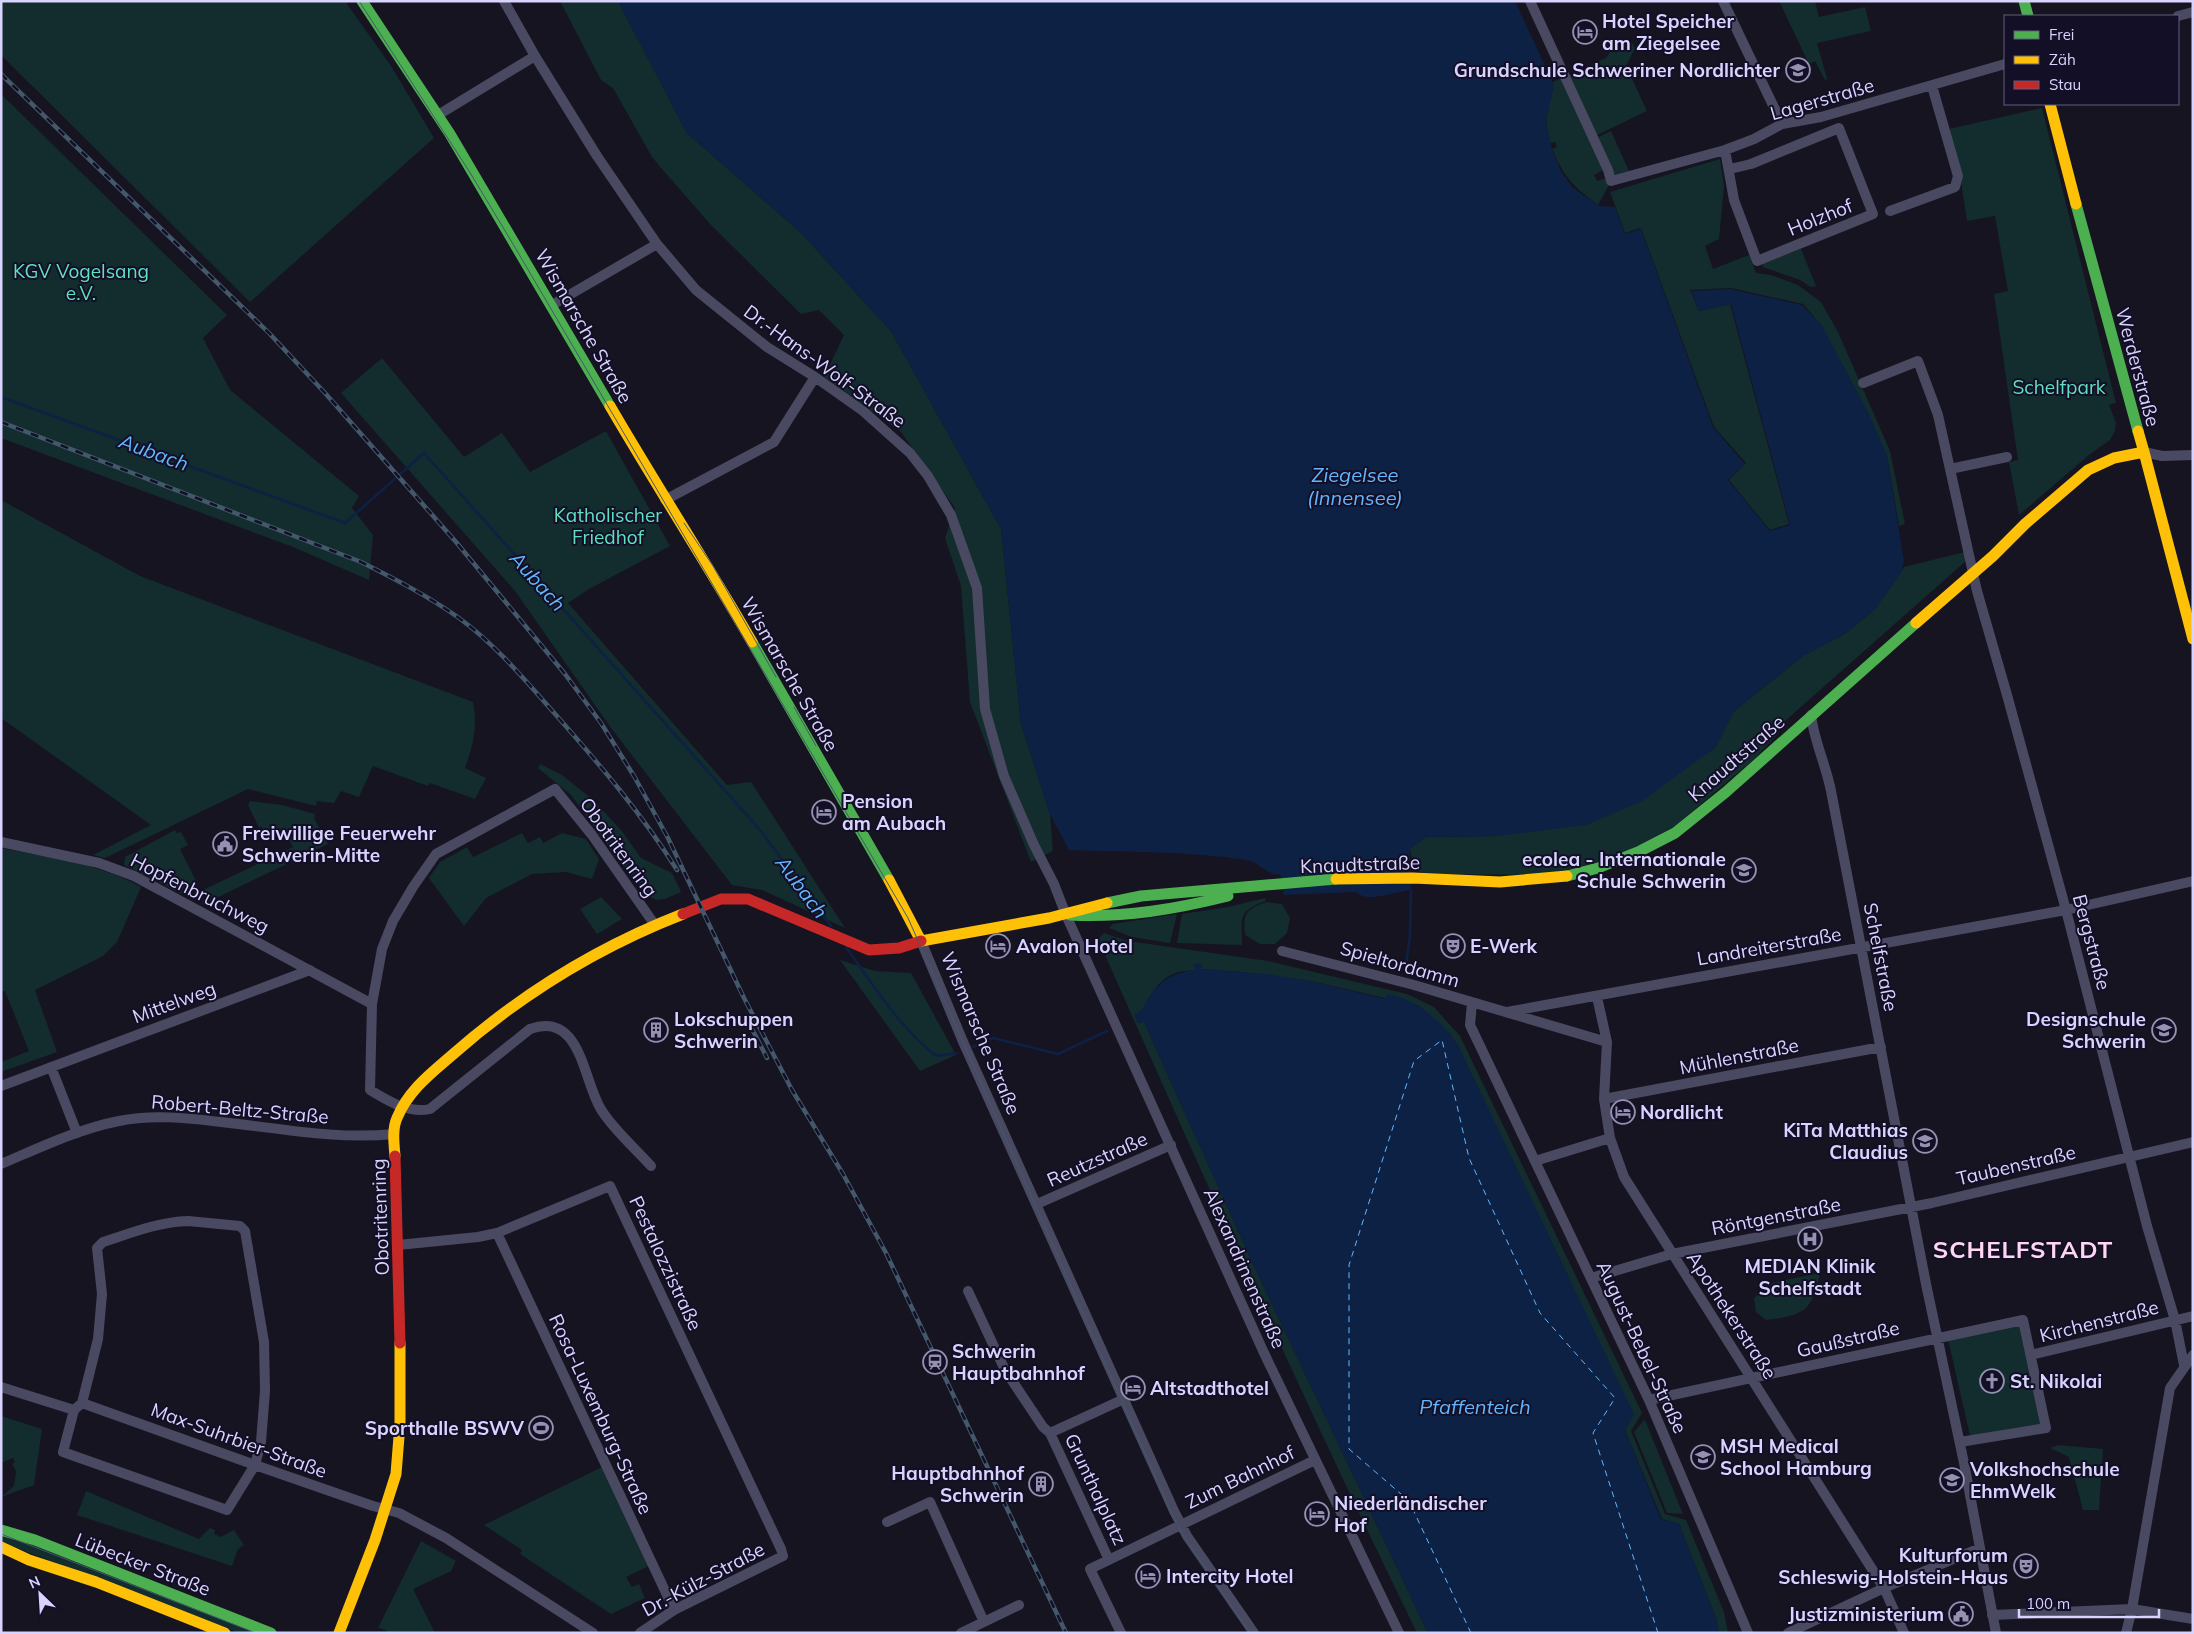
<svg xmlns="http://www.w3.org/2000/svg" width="2194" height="1634" viewBox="0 0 2194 1634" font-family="Mulish,sans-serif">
<rect width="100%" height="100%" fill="#161421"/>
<path fill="#132c2d" d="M1,1H345L391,66L434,138L250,302L1,55Z
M560,1H618L687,133L801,233L891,331L1001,529L1021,724L1050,814L1053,851L1031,862L970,702L961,586L945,538L955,508L901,432L824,377L844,335L819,310L801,314L711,225L662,169L652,157L613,88L601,80Z
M1779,1H1815L1819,17L1865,7L1871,31L1817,43L1827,79L1825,80L1815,61L1809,64Z
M1632,43L1635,48L1626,66L1647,111L1595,136L1568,76L1579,71L1588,76L1595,72L1591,65L1606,58L1613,48Z
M1562,78L1603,170L1594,175L1597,181L1607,178L1609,185L1598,205C1573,186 1565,179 1552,149L1557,147L1555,142L1550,143L1546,122L1553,82Z
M1,94L227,315L203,338L230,390L359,496L352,508L373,535L369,580L293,547L1,438Z
M2042,108L2116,403L2109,405L2116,423L2115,431L2110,440L2089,455L2019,515L2009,462L2018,460L1994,294L2008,291L1995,216L1967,221L1957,155L1949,129Z
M1611,131L1629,171L1613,175L1596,138Z
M1720,159L1724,186L1719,239L1705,246L1713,269L1749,255L1756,273L1771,275L1798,285L1821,302L1838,332L1890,451L1905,524L1899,526L1887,456L1822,326L1803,304L1731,288L1690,290L1699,311L1730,304L1789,524L1770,530L1729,480L1746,463L1714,427L1641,228L1625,233L1610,192Z
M1801,249L1816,286L1811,287L1800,280L1763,267L1762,264Z
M382,358L464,457L502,433L530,472L606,431L670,546L589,589L568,603L727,785L751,782L845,928L762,890L732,885L611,728L515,591L341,393Z
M1,500L140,576L473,702C478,725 473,747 465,768L486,778L475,799L430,783L428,786L373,766L359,797L341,791L334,803L317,801L316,806L248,789L105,858L93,855L151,825L1,718Z
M1965,552L1967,560L1776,729L1779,733L1753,760L1675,826L1618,856L1548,875L1426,874L1414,869L1410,849L1426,837L1498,836L1716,747L1734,711L1803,656L1846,633L1875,609L1904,567Z
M540,764L562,775L592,799L621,830L641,858L672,873L681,892L665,899L657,900L649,897L619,861L571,795L538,768Z
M250,801L282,805L315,814L314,818L328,844L204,904L202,903L206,896L202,893L205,889L293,847L284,828L266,836L261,826L259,828L248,805Z
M175,830L177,833L181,832L188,845L180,849L196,881L186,896L124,865L125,857Z
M522,833L528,843L540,837L543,843L562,833L586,839L599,859L592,879L566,872L532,874L486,898L464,926L429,878L440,862L467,847L473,857Z
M1,848C48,858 99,863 141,887L117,942L103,956L35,990L57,1052L1,1072V1062L29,1051L5,991L1,992Z
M601,897L622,919L597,934L580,909Z
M1265,898L1266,901C1237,911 1242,918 1242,945L1177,943L1182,914L1228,907Z
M1267,902L1282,904L1290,918L1287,933L1275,944H1260L1245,935C1243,912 1246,909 1267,902Z
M1177,914L1170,943L1132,937L1109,928L1113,924Z
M1104,933L1128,941L1268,961L1407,994L1434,1007L1460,1036L1642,1413L1631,1431L1665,1514L1686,1520L1724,1612L1728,1633H1719L1716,1618L1679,1524L1662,1519L1625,1430L1450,1034L1419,1006L1311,981L1241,972L1202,969L1178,972L1167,977L1158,985L1148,999L1145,1008L1135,1015L1138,1023L1144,1022L1254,1266L1428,1633H1417C1305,1404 1201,1172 1098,939Z
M840,960L875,971L911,973L956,1055L920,1071Z
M1820,1273C1812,1312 1804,1315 1766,1320L1756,1312L1754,1298L1771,1283Z
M2023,1320L2046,1428L1971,1440L1947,1335Z
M1,1416L42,1429L34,1485L1,1497L14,1486L16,1471L12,1464L15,1462L13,1458L1,1463Z
M1645,1419V1420L1683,1514L1667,1513L1634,1432Z
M2058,1445L2103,1449L2099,1510H2083L2069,1457L2050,1448Z
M606,1465L653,1564L626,1577L632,1587L639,1584L645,1598L611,1614L520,1554L522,1550L484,1525Z
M86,1491L199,1539L210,1528L215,1530L214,1534L221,1537L234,1530L244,1545L238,1549L232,1566L77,1515Z
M1,1530L271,1633H239L1,1542Z
M421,1541L456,1561L451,1571L413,1589L435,1633H386V1630L378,1628Z"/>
<path fill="#0d2144" d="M618,1H1515L1554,85L1546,122L1552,149L1561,171L1572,187L1599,206L1615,207L1625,234L1641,229L1713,427L1745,464L1728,480L1770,531L1790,525L1731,304L1699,311L1691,291L1730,289L1802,305L1822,326L1869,414L1887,456L1904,562L1900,575L1875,609L1846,633L1803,656L1734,711L1716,747L1642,801L1586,825L1498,836L1426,837L1410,849L1411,890C1395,891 1368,904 1356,892L1284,895L1280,874C1266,876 1260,862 1246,860C1188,851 1128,852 1069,850L1050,814L1021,724L1001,529L891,331L801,233L687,133Z
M1202,963V969L1267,974L1311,981L1385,999L1388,994C1417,999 1442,1022 1458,1045L1634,1414L1625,1430L1661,1519L1679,1524L1716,1618L1719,1633H1428L1254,1266L1144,1022L1138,1023L1135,1015C1145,1008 1144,1005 1150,996C1162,979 1174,973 1194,970V964Z"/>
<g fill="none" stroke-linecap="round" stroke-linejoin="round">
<path stroke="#0d2144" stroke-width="2.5" d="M1,397L345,523L424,453L761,831L831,926
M846,947C873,985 899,1027 936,1056L957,1053
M1405,972L1410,935L1411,890
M973,1047L993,1038L1058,1054L1107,1031"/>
<path stroke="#62b6ff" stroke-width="1" stroke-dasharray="6 5" stroke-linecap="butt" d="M1471,1633L1409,1501L1349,1449V1265L1414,1061L1442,1040L1469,1158L1540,1313L1615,1398L1593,1433L1658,1633"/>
<path stroke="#4a4962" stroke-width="10" d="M504,1L535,56L597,156L657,244L696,290L767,347L815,377L863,411L910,453L928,476L951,515L977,588L985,709L1004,776L1034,845L1054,884L1066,915L1264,1353L1399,1633
M1530,1L1608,170L1611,181L1725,150L1754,139L1782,124L1821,117L2005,64
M1723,1L1782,124
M2178,16L2193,12
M438,115L535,56
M1725,150L1734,200L1757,261L1873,214L1839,128L1751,164L1730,169
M1890,211L1955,187L1958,176L1932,86
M552,305L657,244
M1863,383L1918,361L1938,415L1977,591L2007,695L2066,910L2147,1226L2175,1320L2184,1365
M2144,452L2162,456L2193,455
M1950,469L2007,457
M665,500L774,442L815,377
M1811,715C1814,741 1826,765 1831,791L1926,1284L1964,1463L1996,1633
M1,842L99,863L134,876L372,1004
M921,941L964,1044L1174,1511L1187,1536L1254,1633
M1282,951L1414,985L1607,1042
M1597,997L1607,1042L1604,1099L1610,1138L1624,1177L1884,1588L1904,1633
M1472,1003L1470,1025L1649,1400L1748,1633
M1507,1012L2066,910L2193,881
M51,1067L77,1133
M1,1086L310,970
M1604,1099L1881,1047
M1535,1161L1610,1138
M1,1164C39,1148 78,1129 119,1121C152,1114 187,1118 221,1122C278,1128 337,1140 394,1134
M651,1166C635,1148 615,1131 602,1111C583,1083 582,1010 530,1029L430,1109C409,1114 388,1101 370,1090L372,1004L382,949L393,921L413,887L436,854L555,789L592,835L655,925
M1037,1204L1171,1145
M188,1221L240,1226L245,1231L264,1342L265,1391L261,1442L255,1465L227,1510L63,1452L74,1410L82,1403L98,1339L102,1294L97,1248L103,1242C131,1233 158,1222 188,1221Z
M497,1233L674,1610
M398,1245L478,1237L497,1233L610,1186L781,1549L783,1556L674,1610L640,1633
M1591,1278L1672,1254L1932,1203L2193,1142
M968,1291L1005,1370L1043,1427L1050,1433
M2031,1355L2193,1316
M1,1387L74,1410
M1649,1400L2023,1320L2046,1428L1960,1442
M82,1403L255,1465L373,1506L399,1513L446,1538L593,1633
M887,1522L930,1502L984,1622
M1109,1560L1050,1433L1124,1399
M1992,1615L2132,1609L2193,1619
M961,1633L1019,1605
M1121,1633L1090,1569L1315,1460
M1788,1633L1884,1588L1980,1548
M2126,1633L2132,1609L2170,1388L2193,1355"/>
<path stroke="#4caf50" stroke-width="11" d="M362,1L450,134L610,406
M2024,1L2028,16
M2076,204L2138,431
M752,642L889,880
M1567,876L1598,868L1640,851L1675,833L1726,792L1916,623
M1107,903L1141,896L1336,879
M1070,915C1124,918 1176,909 1228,896
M1,1530L35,1540L271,1633"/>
<path stroke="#ffc107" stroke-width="11" d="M2050,104L2076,204
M610,406C656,485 706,562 752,642
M2144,452L2193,639
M1916,623L1993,556L2025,524L2088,470L2114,458L2144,452L2138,431
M1336,879L1413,878L1500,882L1567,876
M889,880L921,941L1049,918L1107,903
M395,1156C394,1144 392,1129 397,1118C408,1091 430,1074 451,1056C520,995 598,947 683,914
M1,1547L29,1560L96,1582L225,1633
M339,1633L375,1540L396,1474L400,1424V1343"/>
<path stroke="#c62828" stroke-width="11" d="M683,914L721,899H748L869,950L899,948L921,941
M395,1156L400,1343"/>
<path stroke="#43596b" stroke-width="1" d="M359,1L469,171L513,244L908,918L1171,1512L1185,1538L1250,1633
M684,523L713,566L776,677
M794,707L816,746
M1,1534L256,1633"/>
<g stroke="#43596b" stroke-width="4.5">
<path id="rail" d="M1,74L269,333L325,393L456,542L565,674L601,723L634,776L668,838L744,998L792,1090L843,1174L886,1253L1066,1633
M1,422L361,562C395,579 428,596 459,618C496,645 526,681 556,715C600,765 642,814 677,870
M750,1025L767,1058"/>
</g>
<use href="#rail" stroke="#130f26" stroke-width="2.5" stroke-dasharray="8" stroke-linecap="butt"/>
</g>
<defs>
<g id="hotel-ring" transform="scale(1.25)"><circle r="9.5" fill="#130f26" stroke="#9591b1" stroke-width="1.5"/><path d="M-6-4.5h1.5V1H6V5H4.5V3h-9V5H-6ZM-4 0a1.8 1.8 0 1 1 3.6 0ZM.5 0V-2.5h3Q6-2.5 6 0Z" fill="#9591b1"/></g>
<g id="school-ring" transform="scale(1.25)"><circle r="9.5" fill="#130f26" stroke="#9591b1" stroke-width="1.5"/><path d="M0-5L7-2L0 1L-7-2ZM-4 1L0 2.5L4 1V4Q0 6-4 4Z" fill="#9591b1"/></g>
<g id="civic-ring" transform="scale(1.25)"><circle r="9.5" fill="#130f26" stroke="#9591b1" stroke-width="1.5"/><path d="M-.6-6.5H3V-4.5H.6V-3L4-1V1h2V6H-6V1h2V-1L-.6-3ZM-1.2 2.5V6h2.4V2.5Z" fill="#9591b1"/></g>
<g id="theatre-ring" transform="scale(1.25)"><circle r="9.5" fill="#130f26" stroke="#9591b1" stroke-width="1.5"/><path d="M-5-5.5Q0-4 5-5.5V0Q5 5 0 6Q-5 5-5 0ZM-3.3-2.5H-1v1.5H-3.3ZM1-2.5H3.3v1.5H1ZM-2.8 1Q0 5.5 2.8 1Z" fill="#9591b1"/></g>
<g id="building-ring" transform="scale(1.25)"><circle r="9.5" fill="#130f26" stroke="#9591b1" stroke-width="1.5"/><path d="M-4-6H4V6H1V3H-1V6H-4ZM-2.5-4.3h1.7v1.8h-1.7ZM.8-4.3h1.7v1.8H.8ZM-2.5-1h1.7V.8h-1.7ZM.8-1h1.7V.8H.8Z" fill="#9591b1"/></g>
<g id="hospital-ring" transform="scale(1.25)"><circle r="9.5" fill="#130f26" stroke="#9591b1" stroke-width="1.5"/><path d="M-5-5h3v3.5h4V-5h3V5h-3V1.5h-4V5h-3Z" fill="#9591b1"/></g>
<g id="station-ring" transform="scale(1.25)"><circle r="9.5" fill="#130f26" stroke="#9591b1" stroke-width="1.5"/><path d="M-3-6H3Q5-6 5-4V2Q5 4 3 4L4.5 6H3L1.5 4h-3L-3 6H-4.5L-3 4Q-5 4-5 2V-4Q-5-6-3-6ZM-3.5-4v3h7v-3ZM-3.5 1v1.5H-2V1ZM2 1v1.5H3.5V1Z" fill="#9591b1"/></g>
<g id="church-ring" transform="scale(1.25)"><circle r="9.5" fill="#130f26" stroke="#9591b1" stroke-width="1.5"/><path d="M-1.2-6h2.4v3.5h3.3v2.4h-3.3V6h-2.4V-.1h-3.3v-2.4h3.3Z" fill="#9591b1"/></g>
<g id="stadium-ring" transform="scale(1.25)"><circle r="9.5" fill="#130f26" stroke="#9591b1" stroke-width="1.5"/><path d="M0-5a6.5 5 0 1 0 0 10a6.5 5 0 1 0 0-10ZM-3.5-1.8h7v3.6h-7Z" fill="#9591b1"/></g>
<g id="university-ring" transform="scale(1.25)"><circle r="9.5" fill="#130f26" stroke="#9591b1" stroke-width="1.5"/><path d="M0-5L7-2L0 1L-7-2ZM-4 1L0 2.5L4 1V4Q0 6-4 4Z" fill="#9591b1"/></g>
</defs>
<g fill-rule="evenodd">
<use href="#hotel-ring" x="1585" y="32"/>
<use href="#school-ring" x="1798" y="70"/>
<use href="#hotel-ring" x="824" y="812"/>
<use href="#civic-ring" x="225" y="844"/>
<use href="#school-ring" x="1744" y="870"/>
<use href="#hotel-ring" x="998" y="946"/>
<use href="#theatre-ring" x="1453" y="946"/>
<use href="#building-ring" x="656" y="1030"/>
<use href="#school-ring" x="2164" y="1030"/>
<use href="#hotel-ring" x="1623" y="1112"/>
<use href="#school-ring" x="1925" y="1141"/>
<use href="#hospital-ring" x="1810" y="1239"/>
<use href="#station-ring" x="935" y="1362"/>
<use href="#church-ring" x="1992" y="1381"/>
<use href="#hotel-ring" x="1133" y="1388"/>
<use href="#stadium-ring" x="541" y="1428"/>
<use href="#university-ring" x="1703" y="1457"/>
<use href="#university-ring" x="1952" y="1480"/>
<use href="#building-ring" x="1041" y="1484"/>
<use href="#hotel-ring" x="1317" y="1514"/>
<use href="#theatre-ring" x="2026" y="1566"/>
<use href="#hotel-ring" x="1148" y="1576"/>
<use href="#civic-ring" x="1961" y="1614"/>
</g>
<g text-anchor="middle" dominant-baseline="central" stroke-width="4" stroke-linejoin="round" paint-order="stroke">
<g font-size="19" font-weight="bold" fill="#d9d4ff" stroke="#130f26" text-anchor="start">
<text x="1602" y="21">Hotel Speicher<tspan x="1602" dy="22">am Ziegelsee</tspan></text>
<text x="1780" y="70" text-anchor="end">Grundschule Schweriner Nordlichter</text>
<text x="842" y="801">Pension<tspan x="842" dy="22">am Aubach</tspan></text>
<text x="242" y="833">Freiwillige Feuerwehr<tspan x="242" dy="22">Schwerin-Mitte</tspan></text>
<text x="1726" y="859" text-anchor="end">ecolea - Internationale<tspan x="1726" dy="22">Schule Schwerin</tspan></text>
<text x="1016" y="946">Avalon Hotel</text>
<text x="1470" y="946">E-Werk</text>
<text x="674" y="1019">Lokschuppen<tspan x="674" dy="22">Schwerin</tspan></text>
<text x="2146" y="1019" text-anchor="end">Designschule<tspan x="2146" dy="22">Schwerin</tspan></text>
<text x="1640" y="1112">Nordlicht</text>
<text x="1908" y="1130" text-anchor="end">KiTa Matthias<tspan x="1908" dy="22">Claudius</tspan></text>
<text x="1810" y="1266" text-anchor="middle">MEDIAN Klinik<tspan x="1810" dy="22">Schelfstadt</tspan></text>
<text x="952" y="1351">Schwerin<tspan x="952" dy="22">Hauptbahnhof</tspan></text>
<text x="2010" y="1381">St. Nikolai</text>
<text x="1150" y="1388">Altstadthotel</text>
<text x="524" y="1428" text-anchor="end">Sporthalle BSWV</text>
<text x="1720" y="1446">MSH Medical<tspan x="1720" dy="22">School Hamburg</tspan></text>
<text x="1970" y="1469">Volkshochschule<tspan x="1970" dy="22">EhmWelk</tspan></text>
<text x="1024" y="1473" text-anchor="end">Hauptbahnhof<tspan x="1024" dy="22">Schwerin</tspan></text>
<text x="1334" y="1503">Niederländischer<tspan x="1334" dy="22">Hof</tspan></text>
<text x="2008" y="1555" text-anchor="end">Kulturforum<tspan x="2008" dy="22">Schleswig-Holstein-Haus</tspan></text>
<text x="1166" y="1576">Intercity Hotel</text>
<text x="1944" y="1614" text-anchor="end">Justizministerium</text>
</g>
<g font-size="19" fill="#d9d4ff" stroke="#130f26">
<text transform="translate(1822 99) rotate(-16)">Lagerstraße</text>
<text transform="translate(1820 217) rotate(-22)">Holzhof</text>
<text transform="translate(584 326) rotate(60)">Wismarsche Straße</text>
<text transform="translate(825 366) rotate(36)">Dr.-Hans-Wolf-Straße</text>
<text transform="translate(2138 367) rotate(75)">Werderstraße</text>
<text transform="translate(790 674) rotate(60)">Wismarsche Straße</text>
<text transform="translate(1736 758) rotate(-41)">Knaudtstraße</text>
<text transform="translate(619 847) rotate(54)">Obotritenring</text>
<text transform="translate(1360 864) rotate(-2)">Knaudtstraße</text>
<text transform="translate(200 893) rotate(27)">Hopfenbruchweg</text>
<text transform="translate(2092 942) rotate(75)">Bergstraße</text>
<text transform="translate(1769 946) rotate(-10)">Landreiterstraße</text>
<text transform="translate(1881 957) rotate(79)">Schelfstraße</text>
<text transform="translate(1400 964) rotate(16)">Spieltordamm</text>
<text transform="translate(174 1002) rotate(-20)">Mittelweg</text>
<text transform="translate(981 1033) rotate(67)">Wismarsche Straße</text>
<text transform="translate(1739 1056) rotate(-11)">Mühlenstraße</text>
<text transform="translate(240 1109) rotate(5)">Robert-Beltz-Straße</text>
<text transform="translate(1097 1159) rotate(-24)">Reutzstraße</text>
<text transform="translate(2016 1165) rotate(-13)">Taubenstraße</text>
<text transform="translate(1776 1216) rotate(-11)">Röntgenstraße</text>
<text transform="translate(380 1217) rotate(-92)">Obotritenring</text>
<text transform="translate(666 1263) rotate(65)">Pestalozzistraße</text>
<text transform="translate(1245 1268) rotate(66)">Alexandrinenstraße</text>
<text transform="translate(1732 1315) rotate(57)">Apothekerstraße</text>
<text transform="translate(2099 1321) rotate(-14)">Kirchenstraße</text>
<text transform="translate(1848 1339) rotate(-13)">Gaußstraße</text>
<text transform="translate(1642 1347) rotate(65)">August-Bebel-Straße</text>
<text transform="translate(601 1414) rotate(65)">Rosa-Luxemburg-Straße</text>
<text transform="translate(239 1440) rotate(20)">Max-Suhrbier-Straße</text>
<text transform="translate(1240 1477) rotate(-26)">Zum Bahnhof</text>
<text transform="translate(1096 1489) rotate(65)">Grunthalplatz</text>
<text transform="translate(143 1564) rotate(21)">Lübecker Straße</text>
<text transform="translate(703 1579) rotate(-28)">Dr.-Külz-Straße</text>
</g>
<g font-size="19" fill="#5fe0c0" stroke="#130f26">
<text x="81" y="271">KGV Vogelsang<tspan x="81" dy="22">e.V.</tspan></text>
<text x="2059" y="387">Schelfpark</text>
<text x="608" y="515">Katholischer<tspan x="608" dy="22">Friedhof</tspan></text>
</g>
<g font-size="20" font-style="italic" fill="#62b6ff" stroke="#130f26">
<text transform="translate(154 452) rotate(20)">Aubach</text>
<text x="1355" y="474">Ziegelsee<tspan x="1355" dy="23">(Innensee)</tspan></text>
<text transform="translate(538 581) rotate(48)">Aubach</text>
<text transform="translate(802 887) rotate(53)">Aubach</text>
<text x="1475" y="1406">Pfaffenteich</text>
</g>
<g font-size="24" font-weight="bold" letter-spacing="1" fill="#ffd6f0" stroke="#130f26">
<text x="2023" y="1249">SCHELFSTADT</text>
</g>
</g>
<rect width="2194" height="1634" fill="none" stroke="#d9d4ff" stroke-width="5"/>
<rect x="2004" y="15" width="175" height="90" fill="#130f26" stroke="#625e7d"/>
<rect x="2014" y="31" width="25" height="8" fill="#4caf50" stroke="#625e7d"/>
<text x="2049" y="40" font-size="15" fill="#d9d4ff">Frei</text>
<rect x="2014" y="56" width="25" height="8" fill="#ffc107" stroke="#625e7d"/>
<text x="2049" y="65" font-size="15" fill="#d9d4ff">Zäh</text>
<rect x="2014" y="81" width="25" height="8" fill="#c62828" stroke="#625e7d"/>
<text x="2049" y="90" font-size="15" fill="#d9d4ff">Stau</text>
<g transform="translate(40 1594) rotate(335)" stroke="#130f26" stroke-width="4" paint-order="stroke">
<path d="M0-4L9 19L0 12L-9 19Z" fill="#d9d4ff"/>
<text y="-8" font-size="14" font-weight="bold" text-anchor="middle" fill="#d9d4ff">N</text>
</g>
<path d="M2019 1609v8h140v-8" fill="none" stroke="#d9d4ff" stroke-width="2.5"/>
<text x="2026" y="1609" font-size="15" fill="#d9d4ff" stroke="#130f26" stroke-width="4" paint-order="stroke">100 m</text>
</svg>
